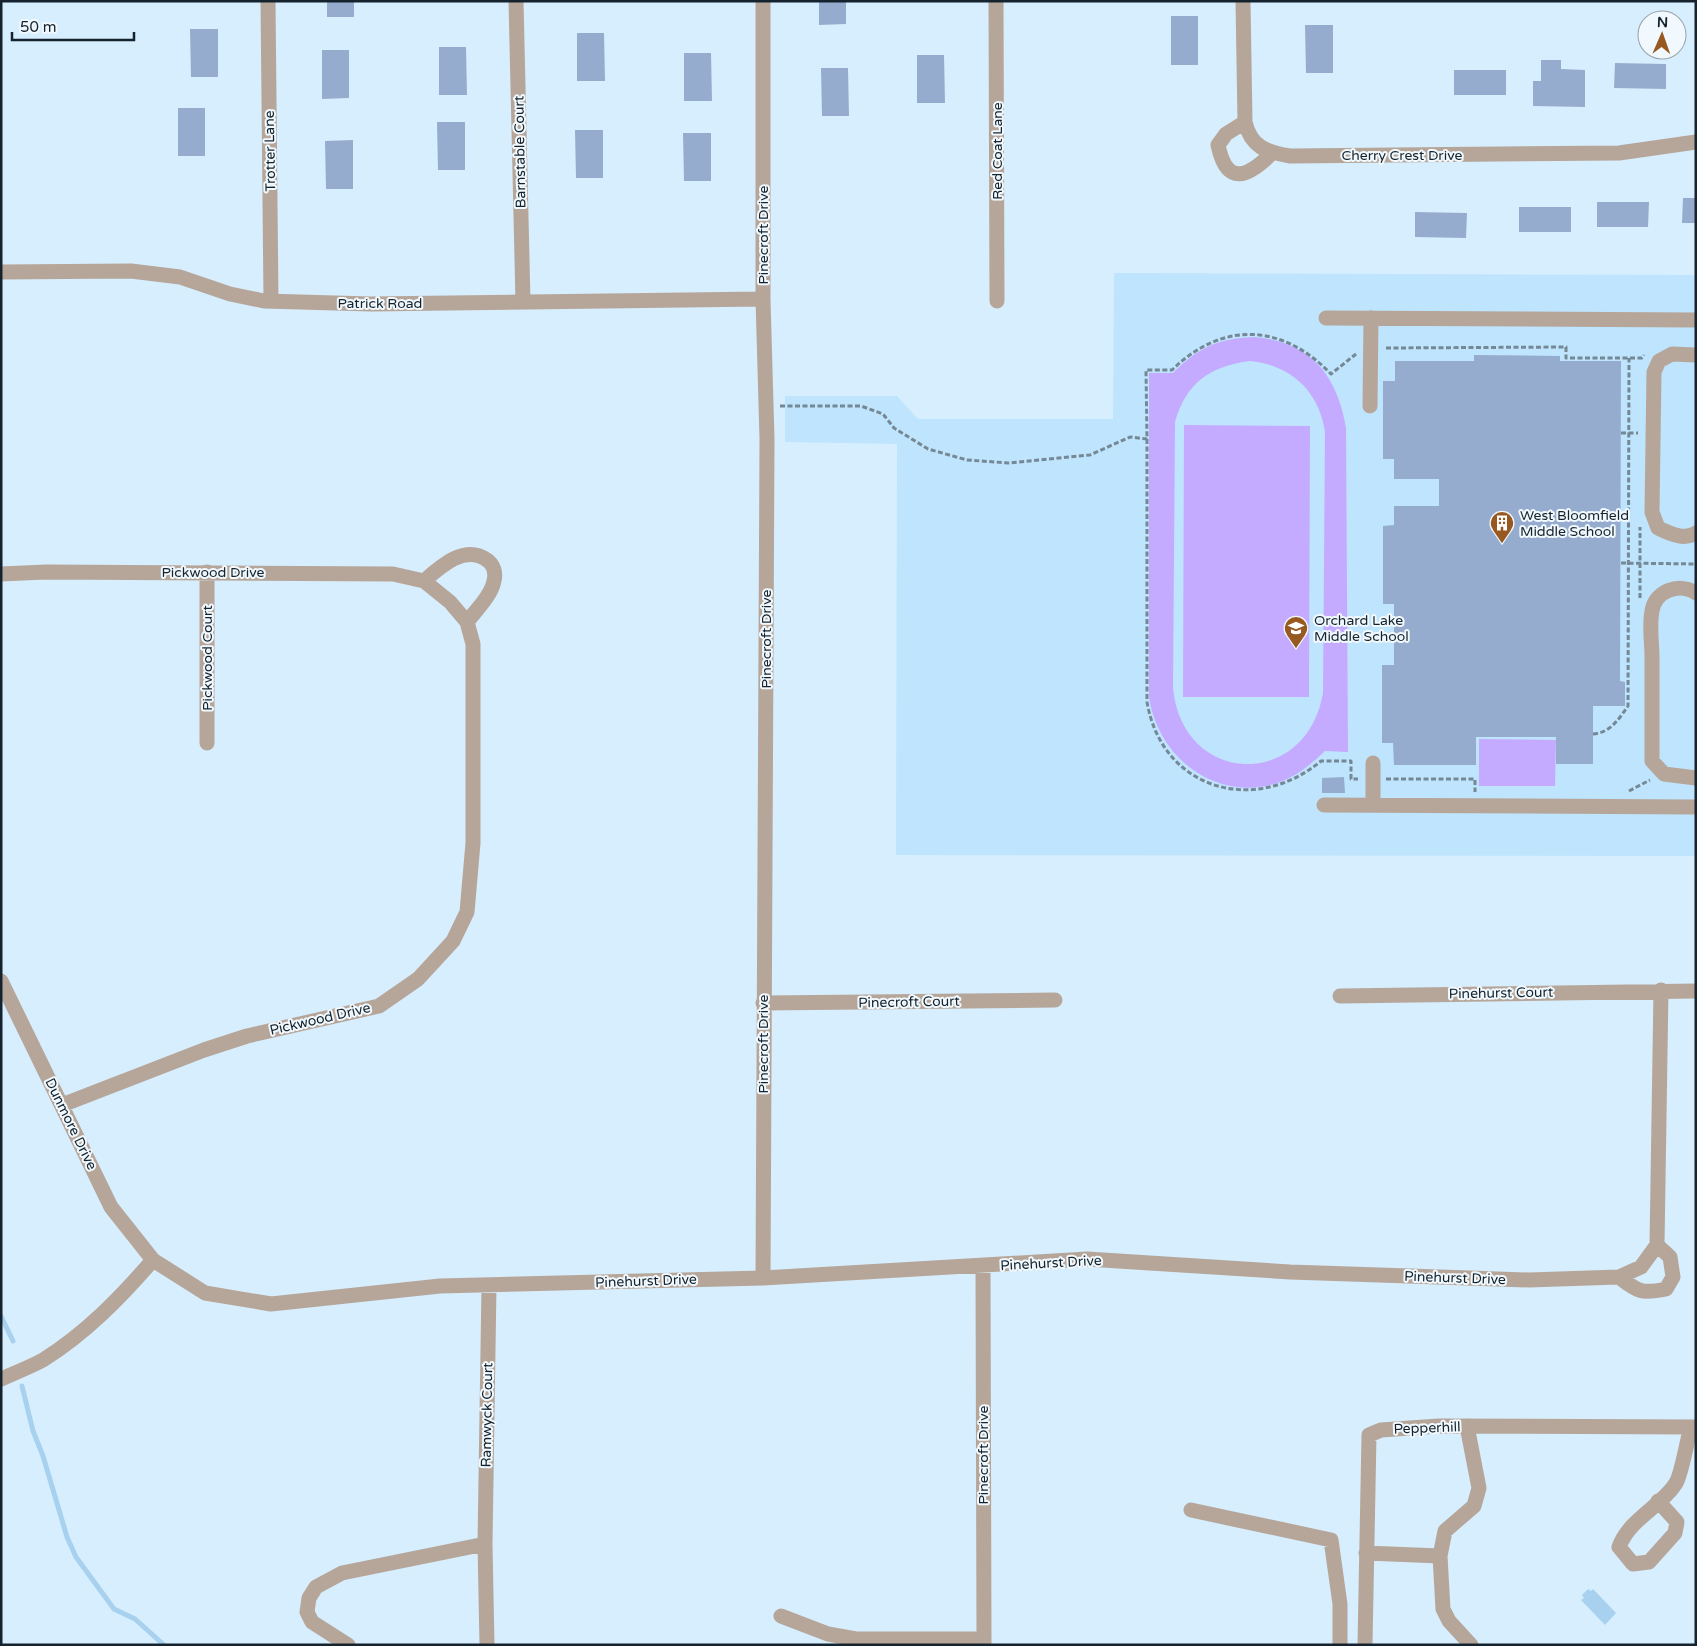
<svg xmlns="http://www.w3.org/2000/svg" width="1697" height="1646" viewBox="0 0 1697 1646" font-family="'Varela Round',sans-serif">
<rect width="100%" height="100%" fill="#d7eefe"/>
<path fill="#bfe4fd" d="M1114,273L1696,275V856L896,855L897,444L785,442V396H897L918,419H1113Z"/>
<path fill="#c5abff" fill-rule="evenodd" d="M1254,337C1310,342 1337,374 1346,428L1348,752L1325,751C1310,765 1295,778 1274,784C1214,801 1158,757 1149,697V373H1173C1199,347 1217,339 1254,337ZM1250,361C1291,365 1319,391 1325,432L1323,693C1306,791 1182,786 1173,688L1175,422C1186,383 1210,366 1250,361Z
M1184,425L1310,426L1309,697H1183Z
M1479,739L1556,740L1555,786H1479Z"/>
<path fill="#a7d1ee" d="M1588,1589L1591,1591L1593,1589L1616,1613L1605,1625L1581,1600L1584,1598L1582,1595Z"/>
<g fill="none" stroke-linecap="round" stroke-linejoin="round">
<path stroke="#a7d1ee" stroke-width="5" d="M1,1316L13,1341
M22,1386L33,1431L43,1456L67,1537L76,1557L114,1609L135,1619L164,1645"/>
</g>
<path fill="#96acce" d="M327,1H354V17H327Z
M819,1H846V24L819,25Z
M1171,16H1198V65H1171Z
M1305,25H1333V73H1306Z
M190,29H218V77H191Z
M577,33H604L605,81H577Z
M439,47H466L467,95H439Z
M322,50H349V98L322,99Z
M684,53H711L712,101H684Z
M917,55H944L945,103H917Z
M1541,60H1561V69L1585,70V107L1533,106V81H1541Z
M1615,63L1666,64V89L1614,88Z
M821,68H848L849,116H822Z
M1454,70H1506V95H1454Z
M178,108H205V156H178Z
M437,122H465V170H438Z
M575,130H603V178H576Z
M683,133H711V181H684Z
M353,140V189H326L325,141Z
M1683,198H1696V223H1682Z
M1597,202H1649L1648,227H1597Z
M1519,207H1571V232H1519Z
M1415,212L1467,213L1466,238L1415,237Z
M1474,355L1560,356V361H1621L1620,681L1625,682V706H1593V764H1556V737H1476V765H1394L1393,743H1382V665H1394V604H1383V526L1394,525V506H1439V479H1394V459H1383V381H1395V361H1474Z
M1344,777L1345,793H1322V778Z"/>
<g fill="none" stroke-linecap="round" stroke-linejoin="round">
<path stroke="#758895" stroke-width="3" stroke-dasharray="5 2.5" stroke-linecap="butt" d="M1386,348L1566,347V358H1642L1644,355
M780,406H861L883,414L894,428L928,449L967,460L1009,463L1090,455L1130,437L1147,439L1146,370H1172C1223,320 1283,324 1331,374L1356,354
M1621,433H1638
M1147,439V702C1162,790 1255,816 1321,761H1351V779H1358
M1621,563L1696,564
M1640,598V527
M1593,734C1610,733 1619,719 1628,706L1629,358
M1386,779H1475V792
M1629,791L1650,780"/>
<path stroke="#b6a69a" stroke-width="15" d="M268,1L271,301
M516,1L523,302
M996,1L997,301
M1243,1L1245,122C1251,147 1266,152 1290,156L1619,153L1696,142
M1245,122L1226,134L1218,145C1227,188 1249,176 1272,153
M1,272L131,271L180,277L230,294L264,301L371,304L763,299
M1326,318L1696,320
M1696,355L1672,354L1659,361L1654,372L1652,512L1658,528C1669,533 1684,541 1696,533
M1370,406L1371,318
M207,572V743
M1,574L46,572L393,574L424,581L450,602L467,622L473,644V843L467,912L453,941L418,979L379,1006L247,1036L204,1050L62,1105
M424,581C441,566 465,544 487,560C494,565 496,573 494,581C491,596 476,610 467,622
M1696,593C1679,582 1655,591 1652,611C1649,626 1652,643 1652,657C1652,692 1652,726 1652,761L1664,774L1696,778
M1373,763V805
M1324,805L1696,807
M1,981L111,1207L153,1260L205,1293L271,1304L440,1286L763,1278L1087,1259L1290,1272L1529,1280L1619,1277L1641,1267L1657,1245L1661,990
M1340,996L1696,991
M763,1003L1055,1000
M983,1266L984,1645
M1619,1277C1638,1292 1642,1294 1666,1289L1673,1277L1670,1257L1657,1245
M763,1278L767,439L763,299V1
M1,1379C15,1373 30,1367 43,1360C86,1333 120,1298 153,1260
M1658,1501L1677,1522L1675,1533L1649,1562L1633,1564L1619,1547C1629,1519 1662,1506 1676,1483C1682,1473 1687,1440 1691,1427
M1191,1510L1331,1540L1340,1604V1645
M485,1544L489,1285
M1366,1553L1440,1556L1445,1531L1474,1506L1479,1488L1467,1426
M1440,1556L1443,1609L1449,1621L1471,1645
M781,1616L828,1634L856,1639H984
M348,1645L312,1622L307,1612L309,1598L316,1587L342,1573L485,1544L487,1645
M1365,1645L1369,1435L1381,1430L1439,1426L1696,1427"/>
</g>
<defs>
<g id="building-pin" transform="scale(1.25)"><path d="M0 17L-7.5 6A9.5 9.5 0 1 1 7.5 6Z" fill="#985921" stroke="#f1f9fe"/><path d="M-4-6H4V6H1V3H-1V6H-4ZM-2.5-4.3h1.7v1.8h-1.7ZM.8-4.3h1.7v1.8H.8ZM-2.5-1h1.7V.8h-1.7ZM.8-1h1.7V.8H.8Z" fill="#fff"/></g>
<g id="school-pin" transform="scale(1.25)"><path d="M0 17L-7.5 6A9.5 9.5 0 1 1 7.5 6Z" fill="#985921" stroke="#f1f9fe"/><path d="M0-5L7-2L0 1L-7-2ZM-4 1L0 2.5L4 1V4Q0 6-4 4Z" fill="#fff"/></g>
</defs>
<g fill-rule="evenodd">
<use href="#building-pin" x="1502" y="523"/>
<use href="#school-pin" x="1296" y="628"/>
</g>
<g text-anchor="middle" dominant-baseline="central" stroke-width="4" stroke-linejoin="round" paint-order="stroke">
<g font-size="14" fill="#14232d" stroke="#f1f9fe">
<text transform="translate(270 151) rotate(-91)">Trotter Lane</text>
<text transform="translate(997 151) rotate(-90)">Red Coat Lane</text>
<text transform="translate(520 152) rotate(-91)">Barnstable Court</text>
<text x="1402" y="155">Cherry Crest Drive</text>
<text transform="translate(763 235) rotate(-90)">Pinecroft Drive</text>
<text x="380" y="303">Patrick Road</text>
<text x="213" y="572">Pickwood Drive</text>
<text transform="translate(766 639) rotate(-90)">Pinecroft Drive</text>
<text transform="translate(207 658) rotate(-90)">Pickwood Court</text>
<text transform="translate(1501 993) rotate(-1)">Pinehurst Court</text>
<text transform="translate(909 1002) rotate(-1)">Pinecroft Court</text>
<text transform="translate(320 1019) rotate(-13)">Pickwood Drive</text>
<text transform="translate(763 1044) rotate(-90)">Pinecroft Drive</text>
<text transform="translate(71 1124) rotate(64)">Dunmore Drive</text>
<text transform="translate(1051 1263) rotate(-3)">Pinehurst Drive</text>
<text transform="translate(1455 1278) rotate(2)">Pinehurst Drive</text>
<text transform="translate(646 1281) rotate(-2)">Pinehurst Drive</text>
<text transform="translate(487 1415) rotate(-89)">Ramwyck Court</text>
<text transform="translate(1427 1428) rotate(-2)">Pepperhill</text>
<text transform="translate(983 1455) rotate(-90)">Pinecroft Drive</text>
</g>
<g font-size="14" fill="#14232d" stroke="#f1f9fe" text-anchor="start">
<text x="1520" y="515">West Bloomfield<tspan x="1520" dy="16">Middle School</tspan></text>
<text x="1314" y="620">Orchard Lake<tspan x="1314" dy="16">Middle School</tspan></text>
</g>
</g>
<rect width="1697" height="1646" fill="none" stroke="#14232d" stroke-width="5"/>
<g transform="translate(1662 35) rotate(2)"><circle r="24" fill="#f1f9fe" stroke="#99a3aa"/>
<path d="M0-4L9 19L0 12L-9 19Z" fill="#985921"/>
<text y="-8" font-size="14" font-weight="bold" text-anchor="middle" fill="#14232d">N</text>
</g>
<path d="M12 32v8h122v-8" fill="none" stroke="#14232d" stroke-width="2.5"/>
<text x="20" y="32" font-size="15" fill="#14232d" stroke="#f1f9fe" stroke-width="4" paint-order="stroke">50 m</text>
</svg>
